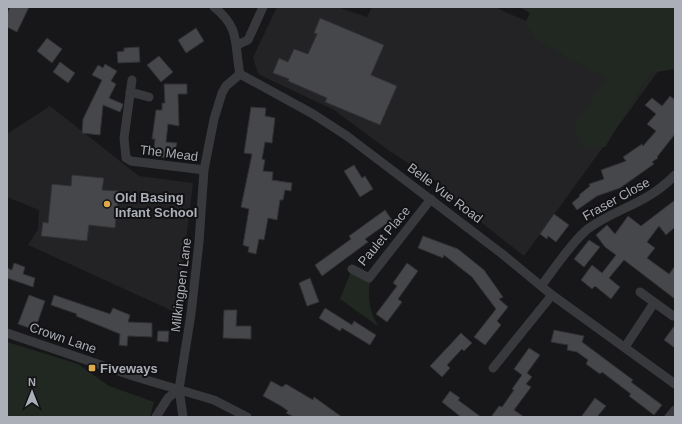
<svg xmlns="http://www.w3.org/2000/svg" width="682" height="424" viewBox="0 0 682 424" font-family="Helvetica,sans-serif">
<rect width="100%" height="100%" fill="#171719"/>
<path fill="#232325" d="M277,7H337L367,17L372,7H496L505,12L623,60L659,70L524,256L458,204L440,184L388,150L334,110L258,74L253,57Z
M50,106L139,176L193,183L177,313L28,245L38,229L39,210L7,197V134Z"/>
<path fill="#212822" d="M519,7H675V69L650,73L605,147H583L575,132V125L606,78L535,39L529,28L524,25L530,13Z
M352,269L370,278C368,297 368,310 379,327L340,299Z
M7,342L78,364L109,386L154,402L150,417H7Z"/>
<path fill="#46474b" stroke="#313134" d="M10,7H29L17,32L7,27V14Z
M320,18L384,45L371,75L397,86L380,125L325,102L327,98L288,81L289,79L273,73L279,58L288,62L294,49L308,54L317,34L314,33Z
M196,28L204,41L186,53L178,40Z
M47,38L62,49L52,63L37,51Z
M139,47L140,62L118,63L117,52L124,51V48Z
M159,56L173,72L161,82L147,65Z
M60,62L75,73L68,83L53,72Z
M105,64L117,71L111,81L116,84L109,98L123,104L122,108L120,112L103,105L100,135L82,133L83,119L102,80L92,75L98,65L103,68Z
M164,84H187V94H178L179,126L168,124L166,142L177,143L175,151H168L167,158L153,156L155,139H152L156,110H162V103H165Z
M670,96L675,100V134L657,157L658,158L652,162L654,164L620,188L597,196L577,210L572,203L580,196L579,195L590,186L589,184L604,179L601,170L626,161L623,157L642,144L643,146L656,131L647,124L656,114L645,105L652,98L662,106Z
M251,107L266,108L265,116L275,118L272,143L265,142L262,159L265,160L263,171L273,172L272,180L292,183L291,191L285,190L283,200H280L277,220L268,218L264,240L259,239L256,254L248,252L249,247L243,245L249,209L241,207L252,154L244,153Z
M354,165L362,178L365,176L373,189L360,197L344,171Z
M72,175L104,178L102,190L119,191L115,228L89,225L87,241L41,236L43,222L48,223L52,184L71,186Z
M675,200V227L666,235L659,226L647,242L655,248L647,258L669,274L675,266V299L624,260L609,278L620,287L611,299L595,286L592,289L581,280L592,265L602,273L616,255L605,247L596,235L607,225L615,234L628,216L641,226Z
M385,210L392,220L365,239L368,242L322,276L315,265L351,239L349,236Z
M554,214L569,225L556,242L548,236L547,239L540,234Z
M423,236L458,249L484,270L503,297L499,299L508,307L497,321L501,325L485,345L474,337L496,309L472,277L444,255L443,258L418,248Z
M589,240L600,247L584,267L574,259Z
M14,263L25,267L23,274L35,278L33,287L7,278V268L12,270Z
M407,263L418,271L398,299L402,302L387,322L376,314L397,286L393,283Z
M310,278L319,302L307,306L299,283Z
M29,295L45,301L35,330L18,324Z
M54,295L110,314L113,308L130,315L128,322L152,323V337L128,336L127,346L119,345L120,334L76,316L77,314L51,305Z
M325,308L352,325L354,321L376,335L370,345L342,328L340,331L319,318Z
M224,310H237L236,326H251V339L223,338Z
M675,325V348L664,340Z
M554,330L584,336L582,342L633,380L631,382L662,405L654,415L629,396L631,394L602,372L600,374L586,364L588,360L577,352L567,350L568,345L551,342Z
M158,331H169L168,342L157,341Z
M461,333L472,343L464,351L462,349L447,365L450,368L442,377L430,366Z
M529,348L540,355L527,373L532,377L526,384L531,387L514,410L524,417H491L499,406L502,407L514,390L512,389L522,375L514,369Z
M271,381L282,387L286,384L313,400L314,397L342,417H294L286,413L288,411L281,406L263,396Z
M450,391L460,398L458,400L481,417H461L442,402Z
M595,398L606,406L597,417H581Z"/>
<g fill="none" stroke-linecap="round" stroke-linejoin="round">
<path stroke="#38393d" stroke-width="9" d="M214,7C241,28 234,45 240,74
M237,45L248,40L263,7
M240,74L313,114L347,136L501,253L552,295L675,384
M132,80L124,138L126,158L131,161L204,170
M130,92L149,97
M352,269L369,278L431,199
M542,285C553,270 575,238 589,228C619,207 647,204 675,175
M640,292L673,316
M7,333L136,377L214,400L247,417
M625,347L654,303
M493,368L552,295
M156,417L168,398L179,389
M183,417L179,389L191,314L199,242L204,170L214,119L222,93L226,86L240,74
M669,417L675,410"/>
</g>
<g fill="#ddaa4b" stroke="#121214" stroke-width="1.5">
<circle cx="107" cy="204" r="4"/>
<rect x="88" y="364" width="8" height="8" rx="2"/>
</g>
<g text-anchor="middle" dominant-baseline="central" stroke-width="4" stroke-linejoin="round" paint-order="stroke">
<g font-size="13" fill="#abafb7" stroke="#121214">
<text transform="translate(169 153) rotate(7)">The Mead</text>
<text transform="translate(445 193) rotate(37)">Belle Vue Road</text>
<text transform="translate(616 199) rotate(-29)">Fraser Close</text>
<text transform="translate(384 236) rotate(-50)">Paulet Place</text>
<text transform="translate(181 285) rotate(-83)">Milkingpen Lane</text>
<text transform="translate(63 338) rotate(19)">Crown Lane</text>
</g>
<g font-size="13" font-weight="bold" fill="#abafb7" stroke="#121214" text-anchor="start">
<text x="115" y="197">Old Basing<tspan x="115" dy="15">Infant School</tspan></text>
<text x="100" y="368">Fiveways</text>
</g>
</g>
<rect width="682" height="424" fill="none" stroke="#abafb7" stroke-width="16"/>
<g transform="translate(32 392)" stroke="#121214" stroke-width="3" paint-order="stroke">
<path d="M0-3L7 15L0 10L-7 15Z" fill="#abafb7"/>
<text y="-6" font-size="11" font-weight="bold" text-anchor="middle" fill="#abafb7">N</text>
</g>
</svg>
